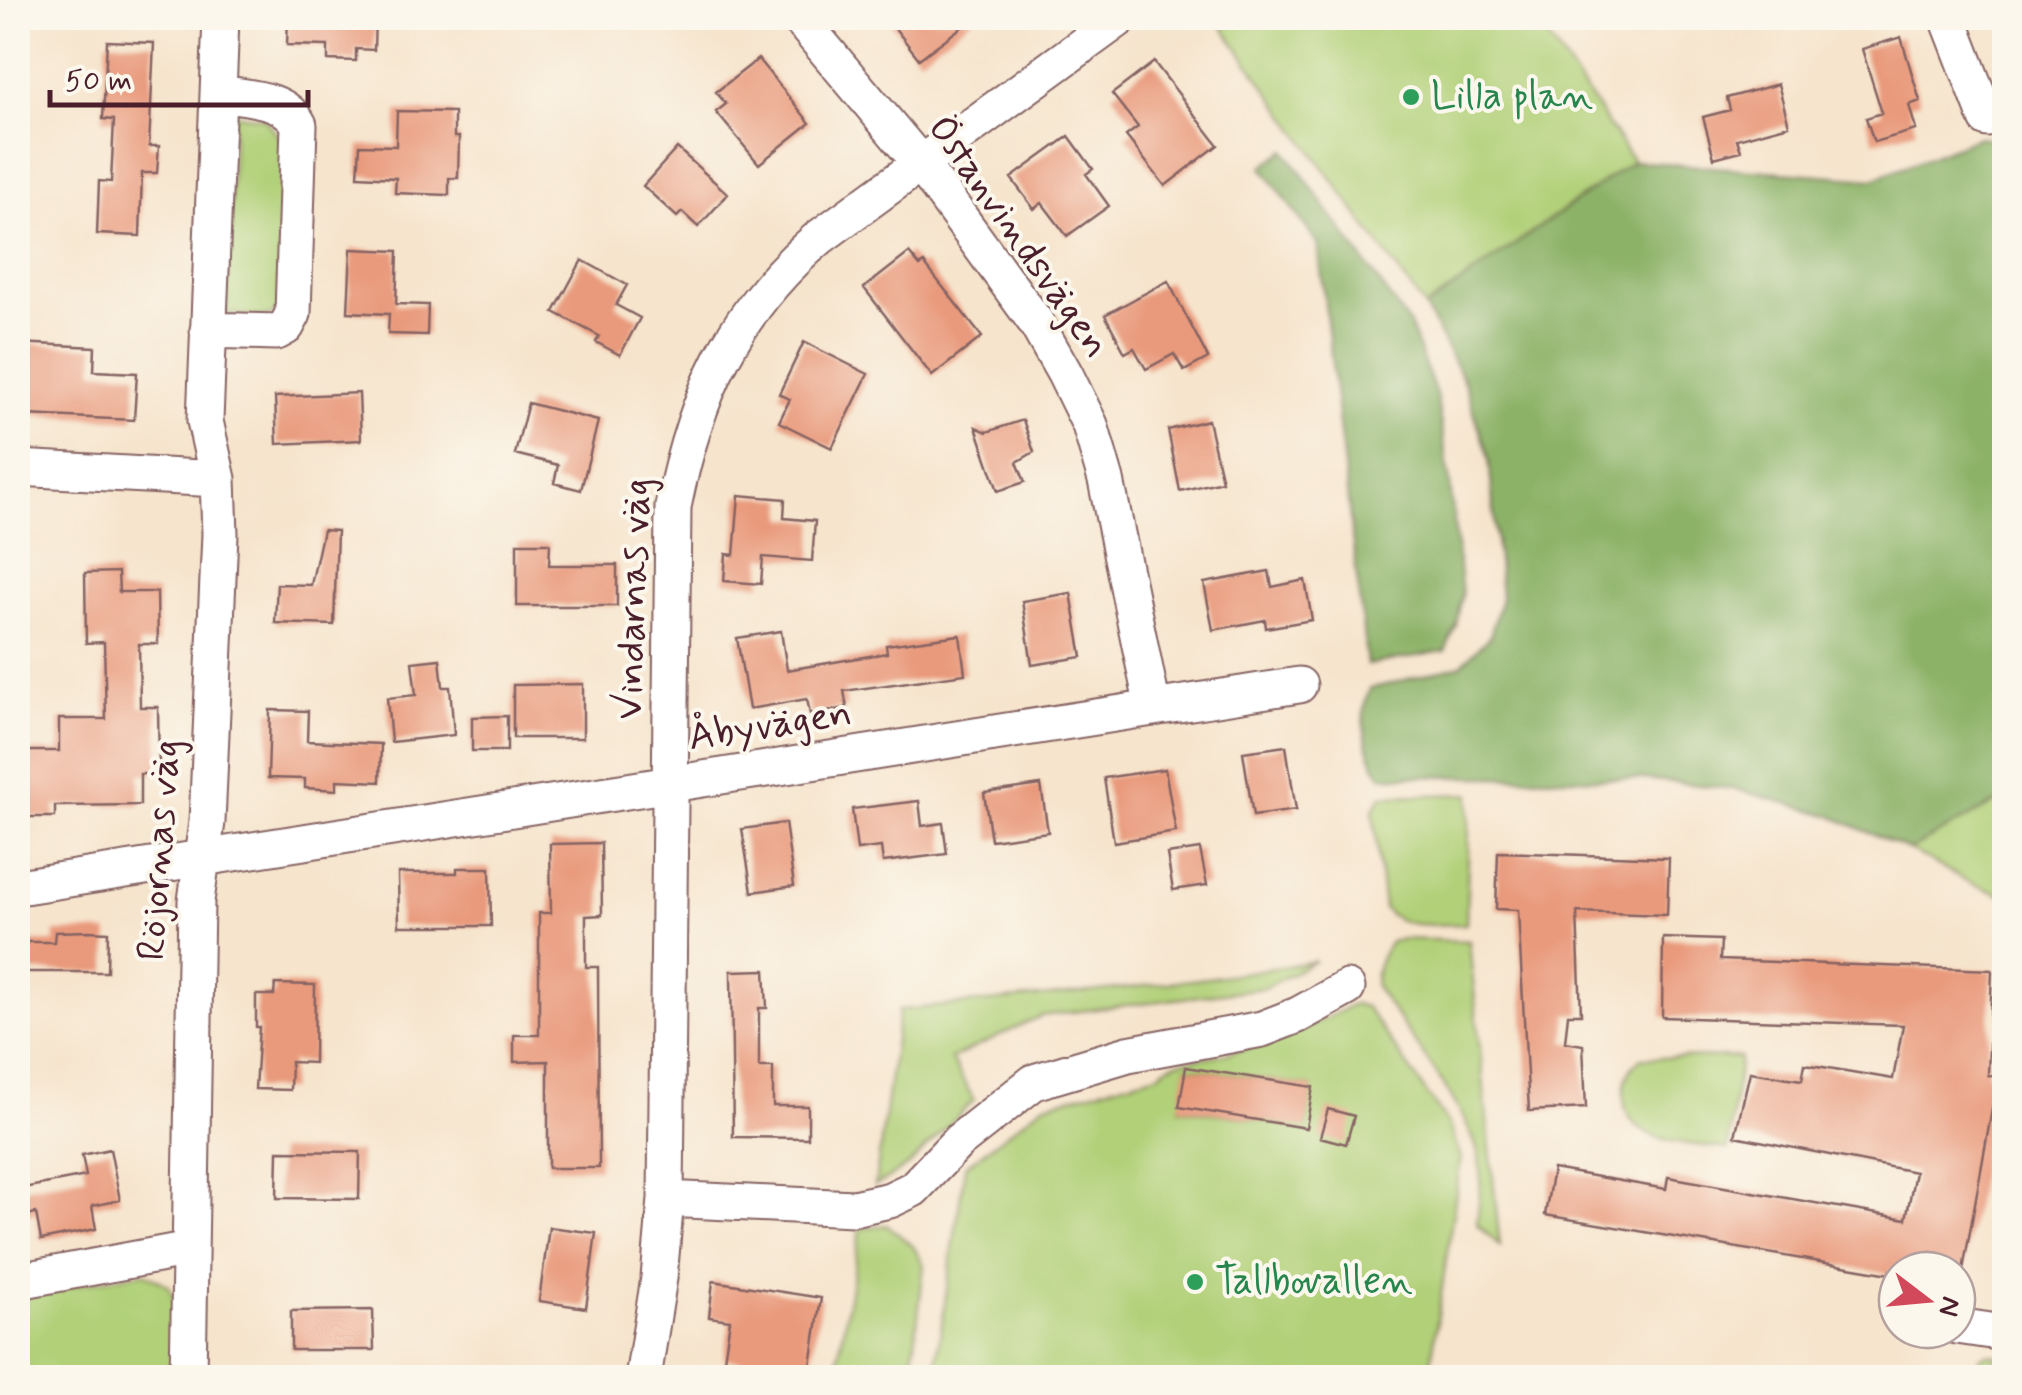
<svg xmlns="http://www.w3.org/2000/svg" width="2022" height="1395" viewBox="0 0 2022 1395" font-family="Mynerve,sans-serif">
<rect width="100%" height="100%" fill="#fbf7ec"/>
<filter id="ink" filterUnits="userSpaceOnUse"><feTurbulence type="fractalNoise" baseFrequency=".01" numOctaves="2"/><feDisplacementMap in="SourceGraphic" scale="20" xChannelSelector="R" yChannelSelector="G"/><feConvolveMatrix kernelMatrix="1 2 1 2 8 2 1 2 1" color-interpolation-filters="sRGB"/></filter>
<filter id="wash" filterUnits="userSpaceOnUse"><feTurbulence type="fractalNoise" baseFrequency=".0048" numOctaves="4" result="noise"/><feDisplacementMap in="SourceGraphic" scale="40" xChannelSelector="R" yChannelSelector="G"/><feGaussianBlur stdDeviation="2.25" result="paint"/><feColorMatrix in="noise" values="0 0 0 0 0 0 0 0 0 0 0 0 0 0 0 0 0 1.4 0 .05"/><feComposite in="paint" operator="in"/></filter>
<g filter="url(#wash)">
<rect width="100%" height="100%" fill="#f6e4cc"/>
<path fill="#b1d078" stroke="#7e7852" stroke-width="2.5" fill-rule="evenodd" d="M1216,18H1535L1633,161L1425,308Z
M234,114L264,118L286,146L278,310L268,317L226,314Z
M1470,794L1466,924C1438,924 1404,931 1384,909L1373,810L1382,796Z
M2004,798V896L1971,883L1909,850Z
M1402,939L1469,941L1500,1246L1477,1224C1479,1201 1483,1176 1478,1153C1466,1106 1404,1029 1375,986C1375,968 1380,957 1390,942Z
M1315,961L1264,988L1041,1016L951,1059L974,1100L908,1166L875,1186L899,1010C1039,997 1178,986 1315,961Z
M1354,1004L1366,1007L1449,1125L1461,1158L1429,1377L934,1378L965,1166L1045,1104L1158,1074C1173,1059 1189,1060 1208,1057C1261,1048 1307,1029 1354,1004ZM1187,1067L1312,1087L1306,1127L1180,1108Z
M1740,1057L1728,1149C1691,1143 1620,1145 1624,1092C1625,1077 1630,1067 1641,1058Z
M887,1225L913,1246L924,1265L911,1377H835L861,1228Z
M144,1272L169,1286L175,1302L174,1377L18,1378V1296Z
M1987,1354L1997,1356L1994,1377H1976L1980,1357Z"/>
<path fill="#8cb268" stroke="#6b684a" stroke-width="2.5" d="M1979,137L2004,140V798L1909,850L1829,815L1735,789L1643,779L1382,776C1366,756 1357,713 1370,689L1461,665L1490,636L1501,598L1489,458L1463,379L1425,308L1633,161L1873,179Z
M1285,150L1409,324L1436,394L1449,475L1462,594L1456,626L1445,651L1367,665L1318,244L1262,167Z"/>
<g id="blocks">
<path fill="#e99a7b" d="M288,18H375L374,50L356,49V61L328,60V46L287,45Z
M887,18H974L919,59Z
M1901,37L1920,101L1909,105L1916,130L1874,142L1866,118L1882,113L1862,49Z
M107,41L154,43L149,146H159L157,173H142L140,236L97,234L99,181L111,182L114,120L103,119Z
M758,59L810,123L759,164L716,112L726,104L716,92Z
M1154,62L1218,145L1165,186L1126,136L1138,127L1112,94Z
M1778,84L1789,125L1737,139L1741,151L1714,158L1703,117L1730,110L1727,98Z
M397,111L454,112V137H459L458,178H449V195L395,193L396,178L358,176L360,145L396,146Z
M1069,136L1093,169L1086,174L1109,206L1067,236L1042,203L1034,209L1011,178Z
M677,148L728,194L698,227L682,212L677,217L643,186Z
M351,249L398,251L396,304L428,305L427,335L388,334L389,314L348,312Z
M909,253L920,266L924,263L982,337L932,376L864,288Z
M582,260L627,285L616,305L640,318L620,355L596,342L599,336L554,312Z
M1168,281L1208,358L1184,371L1174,354L1146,369L1134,348L1125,353L1105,315Z
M804,342L868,374L832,448L779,422L790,399L779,394Z
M18,343L95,347L94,371L137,373L134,420L26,415L27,386L18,385Z
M359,393L361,440L277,444L275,397Z
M528,403L598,421L581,490L554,483L558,465L515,454Z
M1023,420L1034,452L1017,462L1025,482L998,491L976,427L987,432Z
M1208,420L1222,481L1180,491L1168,430Z
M739,495L785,499L784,518L815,521L812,561L763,557L761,584L724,581L726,554L734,555Z
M323,530L337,531L334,625L275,623L277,584L311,585Z
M517,543H550L549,565H617V606H517Z
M1269,571L1272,587L1305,580L1312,620L1266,628L1265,620L1213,630L1204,583Z
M118,572L119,592H157L158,644H139L140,707H158L159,774H140V805L55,806V817H18V751H59V719H106L104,642L86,643L85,573Z
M1071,593L1082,657L1032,665L1022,601Z
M781,631L787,670L887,653L886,645L960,635L965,674L844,691L847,708L810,714L807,699L749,709L737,638Z
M440,659L443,687H450L454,735L391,742L387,698L416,695L412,662Z
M583,684V738H513V685Z
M270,710L308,711L307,741L381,744L380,782L337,780V790L305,788V779L268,778Z
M507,716V751H472V717Z
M1286,746L1296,810L1253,816L1243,752Z
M1165,769L1176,832L1114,842L1104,778Z
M1041,785L1048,832L991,840L984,793Z
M919,801L922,826L943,823L947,854L883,862L881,847L857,850L852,809Z
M785,823L794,886L752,892L742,829Z
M601,843L602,915L586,916V967H598L599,1168H548V1061L514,1062V1035H539V913H551L550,844Z
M1200,849L1207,885L1173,890L1167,854Z
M1498,852L1669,858L1667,915L1577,912L1581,1014H1568L1565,1042L1583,1045L1586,1108L1529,1111L1518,910L1496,909Z
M457,868H490L491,926H399L398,873H457Z
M89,931L108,932L107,972H18V942H54L55,932Z
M1663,938L1721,940L1720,960L1992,970L1988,1075L1998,1076L1963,1270H1891L1890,1274L1545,1215L1553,1169L1666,1189L1668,1177L1906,1219L1915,1172L1735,1136L1750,1072L1802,1080L1805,1064L1893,1079L1903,1025L1662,1017Z
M765,970L767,1008H759V1067H773V1106H808V1138L733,1137L731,971Z
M275,984L315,985L314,1063L291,1062L290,1090L255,1089L259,1027H256V995H274Z
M1186,1067L1313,1087L1306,1128L1179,1107Z
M1328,1109L1354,1116L1346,1144L1320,1137Z
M110,1149L120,1200L92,1206L96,1229L41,1240L36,1213L18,1217V1189L86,1176L82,1155Z
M278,1151L360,1152L359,1199L277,1198Z
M549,1227L596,1233L586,1308L539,1301Z
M713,1281L821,1298L810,1372L724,1359L730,1320L709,1317Z
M373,1310L374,1350H291V1311Z"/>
</g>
</g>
<g filter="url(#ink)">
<use href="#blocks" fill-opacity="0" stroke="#866463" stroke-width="2.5"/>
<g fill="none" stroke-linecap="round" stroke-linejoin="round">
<g stroke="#866463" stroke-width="39">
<path id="street" d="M799,18L921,164L1035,321L1065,374L1090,425L1106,480L1153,708
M1948,18L1987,119
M208,330L277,332L286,327L293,314L299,125C285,97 246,98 219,93
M18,468L218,479
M18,887L1299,685
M666,1199L853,1208L890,1200L913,1189L959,1141L1034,1082L1128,1054L1262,1029L1298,1015L1347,988
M18,1281L190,1249
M1957,1326L2004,1333
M188,1378L196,901L207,822L220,534L218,479L205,421L221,18
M643,1378L659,1278L666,1199L673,507C695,397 732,311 820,237L1120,18"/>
</g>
<use href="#street" stroke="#fff" stroke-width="35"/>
</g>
</g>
<g fill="#2e9e5b" stroke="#fbf7ec" stroke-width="4">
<circle cx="1411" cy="97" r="10"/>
<circle cx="1195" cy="1282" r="10"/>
</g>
<g text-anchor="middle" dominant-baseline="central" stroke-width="8" stroke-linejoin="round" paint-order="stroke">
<g font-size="40" fill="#27864d" stroke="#fbf7ec" text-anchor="start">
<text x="1431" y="97">Lilla plan</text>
<text x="1215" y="1282">Tallbovallen</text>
</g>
<g font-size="40" fill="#4a1f2b" stroke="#fbf7ec">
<text transform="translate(1018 237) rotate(55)">Östanvindsvägen</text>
<text transform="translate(634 599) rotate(-88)">Vindarnas väg</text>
<text transform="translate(770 726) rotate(-9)">Åbyvägen</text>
<text transform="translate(160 850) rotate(-86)">Röjornas väg</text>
</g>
</g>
<rect width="2022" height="1395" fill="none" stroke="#fbf7ec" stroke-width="60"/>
<g transform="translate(1927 1300) rotate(106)"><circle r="48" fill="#fbf7ec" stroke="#b4a19f" stroke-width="2.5"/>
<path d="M0-8L18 38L0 25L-18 38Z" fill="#d1495b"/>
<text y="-15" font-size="28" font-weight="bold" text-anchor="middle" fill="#4a1f2b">N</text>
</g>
<path d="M50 90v15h258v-15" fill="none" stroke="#4a1f2b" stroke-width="5"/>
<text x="65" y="90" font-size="30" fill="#4a1f2b" stroke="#fbf7ec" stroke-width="8" paint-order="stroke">50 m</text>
</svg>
